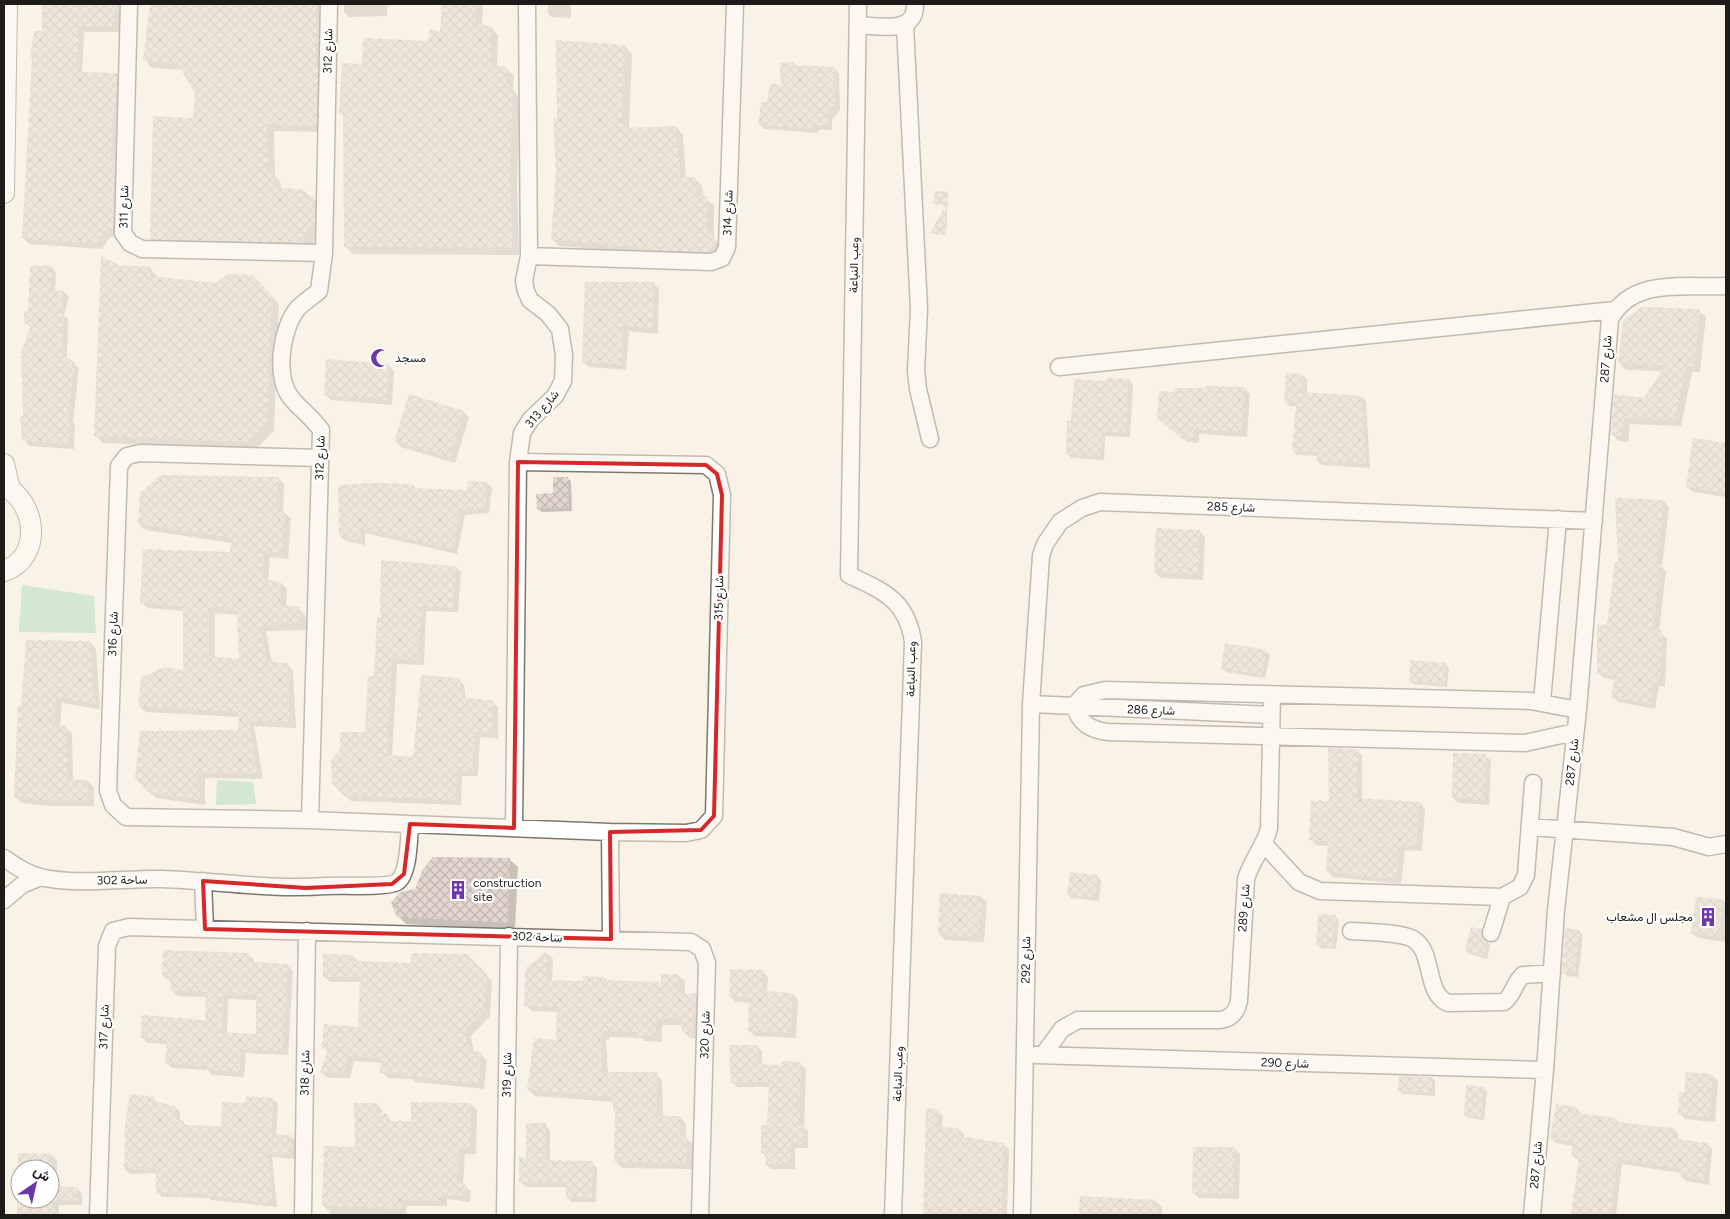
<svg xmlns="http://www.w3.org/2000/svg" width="1730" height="1219" viewBox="0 0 1730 1219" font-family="Figtree,Vazirmatn,sans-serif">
<defs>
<pattern id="building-cross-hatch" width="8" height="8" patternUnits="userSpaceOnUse" patternTransform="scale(1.25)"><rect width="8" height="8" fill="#e2d5ce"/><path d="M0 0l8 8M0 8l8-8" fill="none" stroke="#c1b6b0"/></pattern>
</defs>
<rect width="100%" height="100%" fill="#f9f2e6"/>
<path fill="#a4d9b9" d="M22,585L94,596L96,633L19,632Z
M217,780L253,782L256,804L216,805Z"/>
<path fill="#0003" fill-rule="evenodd" d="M43,4H120V32H84L82,73L117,74L123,80L118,236L110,237L102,249L29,244L23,238L43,32Z
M151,4H323V132L274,131L275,176L280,181L282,189L304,191L321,206L322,227L310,250L158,246L151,239L194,119L196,93L184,70L152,68L145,60Z
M344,4H388L387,16L349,17L344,12Z
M443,4H480L483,6L482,26L491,27L498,35L497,67L506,68L514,76L513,90L520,99L517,182L519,255L353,254L345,246L344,117L341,114L363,65L429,42L441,33Z
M548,4H571V18L552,17L548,14Z
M625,46L632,54L629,128L676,127L683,135L686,178H694L702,186L704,198L714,205V239L724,249L717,259L559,246L552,239L558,174V120Z
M834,68L839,73L840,110L832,120V130H819L817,133L764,129L759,124L768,103L783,86Z
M948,193L946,235L932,234L947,206L935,204Z
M51,267L56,272L55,291L64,292L69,297L64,315L68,319L67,359L79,368L73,422L75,424L74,449L29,446L24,440L31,328L26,323Z
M119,267L150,268L158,278L216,285H261L279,304L274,431L256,449L103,443L95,435Z
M653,283L659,289L658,334L629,331L626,370L589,367L583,362Z
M1699,311L1706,317L1700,372H1692L1681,426L1630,424L1628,442L1619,441L1612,434L1615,396L1644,399L1663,371L1626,370L1620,364Z
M389,365L394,371L392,405L331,400L325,394Z
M1303,375L1307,380V393L1362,397L1366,401L1370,468L1322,465L1317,461L1318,456L1297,455L1293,451L1297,406H1290L1286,402Z
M1129,380L1133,385L1130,437L1105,436L1104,460L1072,458L1067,454L1106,382Z
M1244,388L1250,394L1247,437L1199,434V443L1187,442L1164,424L1173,394Z
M409,396L464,412L469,418L455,463L401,447L396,441Z
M1694,440L1726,445V497L1693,492L1687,487Z
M278,478L284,484L283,512L291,518L288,559L270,557L268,581L281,583L287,589L286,607L298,608L305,615L307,630L266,631L272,663L287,664L293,671L296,728L254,726L263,779L205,778V805L156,798L136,779L240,731V717L146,712L139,706L185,671L184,611L148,608L142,602L231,553L232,543L145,530L139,524ZM215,613L239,615L240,660L215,658Z
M567,478L571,481L572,511L542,512L538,509L555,494Z
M469,483H487L492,488L489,513L465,515L457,554L365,533V545L346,541L340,536L413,485L418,490L468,492Z
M1664,502L1669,507L1662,567L1666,571L1659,632L1667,638L1665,687L1659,686L1655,709L1618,702L1612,696L1615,680L1604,678L1598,673L1619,563Z
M1200,531L1205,537L1203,580L1161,578L1155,572Z
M456,567L461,572L458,612L426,611L424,665L397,664L392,757L414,759L459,680L464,685L466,700L492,702L498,707V739L480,737L478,776H462L461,805L351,801L333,783L366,734L375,677L379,618Z
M90,642L96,649L100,709L62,703L60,727H65L72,733L73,781H88L94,787V806H51L21,803L15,796L22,707Z
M1266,651L1270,655L1265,678L1226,672L1222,668Z
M1445,664L1449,668L1447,687L1413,684L1410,680Z
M1356,750L1362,755V799L1420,803L1425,809L1422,851L1405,850L1401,884L1333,877L1327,871L1329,846L1316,845L1311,839Z
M1485,755L1491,761L1489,805L1458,803L1453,798Z
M510,860L518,867L515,930L406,924L398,916L416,890Z
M1098,877L1101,880L1099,901L1072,898L1069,895Z
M981,897L987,902L984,942L945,940L939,934Z
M1697,898L1724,902L1726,904L1725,942L1698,938L1692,933Z
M1335,917L1339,920L1336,949L1320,948L1317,944Z
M1481,930L1490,946L1487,959L1470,954L1466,951Z
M1579,931L1583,935L1578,977L1567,976L1563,972Z
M547,953L553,959L552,981L584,982L605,978L608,982L663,983L678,975L685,981V995H696L702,1001L699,1039L690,1038L683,1031L682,1025H662V1042L644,1041L641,1038L609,1037V1040H606L608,1074H656L662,1080L663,1117H680L686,1124V1138L693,1144L692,1169L622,1168L616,1162V1113L614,1111V1102L535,1096L528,1089L557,1041L558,1012L532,1011L526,1005Z
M249,955L254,960V964L287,965L293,971L288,1055L246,1053L244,1077L212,1075L208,1070L172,1068L166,1062L168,1044L147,1043L142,1037L206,1022L207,997L178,996L172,990L171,981L163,976ZM228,999L257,1000V1035L227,1033Z
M466,955L492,981L490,1016L471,1036L474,1053L481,1054L487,1060L484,1089L415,1082L412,1079L388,1078L382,1072V1063L354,1061L350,1078H328L322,1073L328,1052L324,1048L359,1028L361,982H330L324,976L353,956L359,962L412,964Z
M762,971L768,977L767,993L793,994L798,1000L796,1038L755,1036L749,1030L750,1003L736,1002L730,997Z
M757,1046L762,1051V1066L783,1067L801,1064L806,1069L804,1127L808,1131V1148H795V1169H771L766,1164V1156L763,1153L769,1126L770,1087H737L732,1082Z
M1712,1076L1718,1081L1715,1122L1685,1119L1679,1113L1685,1094Z
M1432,1078L1435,1081V1096L1403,1094L1400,1091Z
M1483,1088L1487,1091L1484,1120L1469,1118L1465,1115Z
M153,1098L158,1103L175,1107L180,1112V1121L188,1126L222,1127L247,1104L273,1099L278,1104L276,1136H291L296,1141L295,1159L272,1157L277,1207L211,1200L209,1198L162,1197L157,1192V1173L130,1174L125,1169Z
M376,1104L382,1110V1114H386L392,1122H412L471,1104L477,1110L476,1154H465L463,1185L471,1191L470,1202L447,1199V1206H407L406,1214L330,1215V1212L323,1205L356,1149Z
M1557,1105L1577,1109L1582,1114L1616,1119L1620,1124L1673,1129L1678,1134V1140L1707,1144L1712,1149L1709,1185L1686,1181L1681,1176V1173L1622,1164L1616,1215H1572L1580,1161L1573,1156L1574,1146L1556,1143L1551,1138Z
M927,1110L938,1111L943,1116L942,1128L959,1129L964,1134V1138L1003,1144L1009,1149L1007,1215H924Z
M545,1125L550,1130V1161L592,1163L597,1168L596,1202H572L567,1197V1187H526L521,1182L527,1159Z
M1235,1149L1240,1154L1239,1199L1199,1198L1193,1192Z
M19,1154L52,1155L57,1161V1181L63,1188H77L82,1194V1205H59V1215H17ZM20,1169H50V1199H20Z
M1081,1197L1157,1202L1162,1207V1215H1080Z"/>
<path fill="url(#building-cross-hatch)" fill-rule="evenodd" d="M42,4H115L114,26H79L77,72L117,73L111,159H115L113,230L104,231L96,244L22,238L32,58H30L34,31H42Z
M150,4H316V68H318L316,126L267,124L268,172H273L276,187L304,190L305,199L314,197L315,219L302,243L150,239L153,116L193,118L195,93L178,64L143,61Z
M442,4H476L475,24L491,26L490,64L507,67L506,81L513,90L510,174L513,248L344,247L343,115L339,114L342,63L362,64L363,38L428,41L430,29L440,32Z
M556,40L625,45L622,123L627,124V128L676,126L680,177H695L698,196H707V230L717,240L710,252L635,249V247L551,239L556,174L553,118H557Z
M794,62L795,65L834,67L835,105L827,115V125H814L812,129L758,125L761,102H767L770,83L781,85L780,63Z
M935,191L948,192L945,234L930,233L946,205L933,204Z
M101,256L119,265L151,267L150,276L216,283L228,274L253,275L272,296L267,423L248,442L94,436Z
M52,265L50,290L65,291L59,313H64L62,355L75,362L68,417H70L69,445L22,441L20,416H23L21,352L31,325L24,324V311H28L30,266Z
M585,282H654L653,329L623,326L621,365L582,362Z
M1642,307L1700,309L1694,366H1686L1675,420L1624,418L1621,436L1611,435L1614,394L1644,398L1665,365L1618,364L1623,320Z
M326,359L389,364L387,400L324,395Z
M1286,373L1303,374V392L1362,396L1366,464L1316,461L1318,453L1292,451L1296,403L1284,402Z
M1107,378L1129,379L1126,433L1101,432L1100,456L1066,454L1067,421H1071L1074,379L1105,381Z
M1205,386L1245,387L1242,432L1194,429V437H1181L1157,418L1159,391L1172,392L1175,388H1205Z
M409,394L464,411L450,458L394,442Z
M1693,438L1726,443V493L1686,487Z
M160,475L278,477L277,510H285L282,553L264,551L262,579L281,582L280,605L299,607L301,624L260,625L267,661L288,663L290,722L249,721L257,774L199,773L200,800L148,792L135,779L140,731L238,730L239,712L138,706L141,678L164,667L183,670V606L140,603L143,549L230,552L231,538L138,524L140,493ZM209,608L237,610L239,659L209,656Z
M553,477H568L569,508L537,509L536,494L553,493Z
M468,481L487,482L485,509L460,510L453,549L361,529V541L339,536L338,485L371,483L414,484V488L467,490Z
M1615,498L1664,500L1657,564H1661L1653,630L1662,631L1660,682H1654L1650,704L1611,697L1615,676L1597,673V624L1607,625L1615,561L1618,562Z
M1156,528L1200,530L1198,575L1154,573Z
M381,560L456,566L453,608L421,607L419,660L392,659L387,755L413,757L421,675L459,678L462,698L493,700V734L475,732L473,771H457L456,800L344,796L332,783L331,760L340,750V732H365L368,676H374L377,617H380Z
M26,640L90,641L95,704L56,697L54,726H66L68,780H88V800H44L14,797L18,705L21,706Z
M1225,643L1267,650L1262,676L1221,668Z
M1410,660L1446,663L1444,684L1409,681Z
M1328,748L1357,749V798L1420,802L1417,846L1400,845L1396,880L1326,871L1328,841L1309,840L1311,800L1329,801Z
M1453,753L1486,754L1484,800L1452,798Z
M433,857L510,858L508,923L397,917L391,903L400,892L415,889L423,869Z
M1070,872L1098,875L1096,898L1067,895Z
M940,893L982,896L979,937L938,935Z
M1696,897L1724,900L1719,937L1691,933Z
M1318,914L1336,915L1333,946L1316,945Z
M1471,927L1482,929L1481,936L1487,942L1483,956L1465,951Z
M1565,928L1580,930L1575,974L1562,973Z
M163,950L249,953V962L288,964L283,1051L241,1049L240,1072L206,1070V1066L165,1063L167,1040L141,1038L142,1015L205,1020L206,992L171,991L169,976H162ZM223,994L256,995V1034L222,1032Z
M547,951L546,980L583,981V976L605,977V980L661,982V974H679L680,994L696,993L693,1033L682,1032L680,1019H656V1036L637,1035V1032L603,1031V1034H601L602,1072H657V1116H681L680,1136L687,1137V1164L614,1162L615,1111H613V1097L527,1090L534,1038L556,1040L557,1007L524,1006L525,969Z
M411,953L467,954L487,974L484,1010L465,1030L470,1051L481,1052L479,1084L408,1076V1074L380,1073L381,1058L348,1056L344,1072L320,1073L328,1049L322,1048L324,1024L358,1027L360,977H323V954L353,955V961L411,963Z
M730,969L762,970V991L793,993L791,1033L748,1031L749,998L729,997Z
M729,1045H757L758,1064L782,1065V1061L801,1062L799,1125H803V1144H790L791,1164H765V1153H761V1125H767L769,1082L731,1083Z
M1686,1072L1713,1074L1709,1117L1678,1114L1679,1092L1684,1093Z
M1399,1076L1432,1077V1093L1398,1091Z
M1466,1085L1484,1087L1481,1117L1464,1115Z
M130,1094L154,1097L153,1101L175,1106L176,1119L184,1121V1125L221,1126L222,1102L245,1103L246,1096L274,1098L272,1134L291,1135L290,1154L268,1153L273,1202L259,1204V1202L205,1196V1194L156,1193V1169H124L125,1124Z
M411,1102L471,1103L470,1149L459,1148L457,1183L465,1184L464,1196L441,1194V1201L401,1200V1209L322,1206L324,1146L355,1147L354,1103H377V1113H387V1121H411Z
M1556,1104L1577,1107L1576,1113L1616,1118V1122L1673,1128V1138L1708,1143L1704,1180L1680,1177L1681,1169L1617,1159L1611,1215H1571L1579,1157L1571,1156L1573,1142L1550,1138Z
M926,1108L939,1109L937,1127L959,1128V1136L1004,1143L1002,1215H923Z
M526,1123H546L545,1160L593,1161L592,1198L566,1197V1183L519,1182V1157L526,1158Z
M1193,1147H1235L1234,1194L1192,1193Z
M18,1153L52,1154V1169H18Z
M50,1186L77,1187V1200H54V1215H17V1199H50Z
M1080,1196L1157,1200V1215H1079Z"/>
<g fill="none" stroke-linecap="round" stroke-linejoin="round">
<g stroke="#7e776d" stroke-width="19">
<path id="minor" d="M129,4L123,233L130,243L142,249L324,253
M858,4L849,575C883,591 907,600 913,642L893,1215
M858,25C879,26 916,35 915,4
M905,25L919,309L916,371L918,389L930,439
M529,256L711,262L722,258L727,247L735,4
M1059,367L1615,310
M320,458L140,453L127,456L119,466L108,791L113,805L126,817L310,820L610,832L686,833L701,830L714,816L722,495L717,474L706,465L518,462
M1542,702L1558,519
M1031,704L1271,715
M1575,732L1525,743L1108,732C1090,730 1080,723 1074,706L1084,695L1105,690L1531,701L1578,710
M310,820L321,430C313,418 301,410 292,399C274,378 281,328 298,308C304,302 312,297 319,291L324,253L329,4
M1530,827L1673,837L1709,847L1726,844
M514,828L518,462L522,433L531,419L555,396L563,381L564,355L560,329L548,314L530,300L526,291L524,281L529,256L527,4
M610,832L611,939
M1263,843L1299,882L1320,891L1502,897L1520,887L1526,875L1533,783
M4,858C15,866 27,874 40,877C78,886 124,878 162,879C216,881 271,890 325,886C339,885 389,888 397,882C409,874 409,838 410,824
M203,881L205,929
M4,900L22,885L41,877
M1351,931C1366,932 1401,932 1413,939C1435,952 1424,993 1448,1003L1504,1002C1514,995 1514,982 1523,975L1552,973
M1491,933L1502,897
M1036,1055L1545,1070
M1043,1055L1062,1029L1078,1020H1221C1232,1018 1237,1011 1239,1001L1246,879C1251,861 1265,846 1269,828L1272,695
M98,1215L107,946L113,931L129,927L691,942L702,949L707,963L700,1215
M303,1215L307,931
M505,1215L509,936
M1022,1215L1031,704L1041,556L1045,544L1060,522L1082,508L1100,502L1594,521
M1532,1215L1545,1070L1556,910L1578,710L1610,319C1633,277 1684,288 1726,286"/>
</g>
<g stroke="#7e776d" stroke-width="22">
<path id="tertiary" d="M4,193L7,4
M4,464L10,489
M4,486C37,502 43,558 4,571"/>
</g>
<use href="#minor" stroke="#fff" stroke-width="16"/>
<use href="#tertiary" stroke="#fff" stroke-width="20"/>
</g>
<path d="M0 0H1730V1219H0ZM518,462L706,465L717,474L722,495L714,816L701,830L610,832L611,939L205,929L203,881L306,888L392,884L404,874L410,824L514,828Z" fill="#f9f2e6" fill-opacity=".55" fill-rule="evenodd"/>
<path fill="none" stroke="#d62828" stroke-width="4" stroke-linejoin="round" d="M518,462L706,465L717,474L722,495L714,816L701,830L610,832L611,939L205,929L203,881L306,888L392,884L404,874L410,824L514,828Z"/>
<defs>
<g id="mosque-bare" transform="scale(1.5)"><path d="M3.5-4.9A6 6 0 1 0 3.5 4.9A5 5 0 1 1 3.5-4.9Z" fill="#6f35ab" stroke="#fff" stroke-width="2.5" paint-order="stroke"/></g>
<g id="building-bare" transform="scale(1.5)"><path d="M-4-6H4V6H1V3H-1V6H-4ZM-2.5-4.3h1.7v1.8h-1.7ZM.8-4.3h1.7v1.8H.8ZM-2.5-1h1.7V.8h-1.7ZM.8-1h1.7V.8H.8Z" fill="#6f35ab" stroke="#fff" stroke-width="2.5" paint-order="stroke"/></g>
</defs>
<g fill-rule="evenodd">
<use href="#mosque-bare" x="380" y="358"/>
<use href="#building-bare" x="458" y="890"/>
<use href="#building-bare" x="1708" y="917"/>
</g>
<g text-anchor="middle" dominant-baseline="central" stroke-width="4.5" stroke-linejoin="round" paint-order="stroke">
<g font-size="12" fill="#1e1c18" stroke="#fff">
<text transform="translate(328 51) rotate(-89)">شارع 312</text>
<text transform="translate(124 207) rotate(-89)">شارع 311</text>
<text transform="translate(728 213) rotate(-88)">شارع 314</text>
<text transform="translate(854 265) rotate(-89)">وعب النباعة</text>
<text transform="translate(1606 359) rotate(-86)">شارع 287</text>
<text transform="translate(542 409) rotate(-50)">شارع 313</text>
<text transform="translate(320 458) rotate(-88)">شارع 312</text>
<text transform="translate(1231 507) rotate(2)">شارع 285</text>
<text transform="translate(719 598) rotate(-89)">شارع 315</text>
<text transform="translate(113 634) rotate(-88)">شارع 316</text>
<text transform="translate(911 669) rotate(-89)">وعب النباعة</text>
<text transform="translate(1151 710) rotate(2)">شارع 286</text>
<text transform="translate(1572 762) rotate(-84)">شارع 287</text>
<text transform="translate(122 880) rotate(-1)">ساحة 302</text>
<text transform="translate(1244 908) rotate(-86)">شارع 289</text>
<text transform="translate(537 937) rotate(2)">ساحة 302</text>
<text transform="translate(1026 960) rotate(-89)">شارع 292</text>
<text transform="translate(104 1027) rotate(-88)">شارع 317</text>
<text transform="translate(705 1035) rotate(-88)">شارع 320</text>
<text transform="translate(1285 1063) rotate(2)">شارع 290</text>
<text transform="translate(305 1073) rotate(-89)">شارع 318</text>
<text transform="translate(898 1074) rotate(-88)">وعب النباعة</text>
<text transform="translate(507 1075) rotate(-89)">شارع 319</text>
<text transform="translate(1536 1165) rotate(-85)">شارع 287</text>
</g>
<g font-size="12" fill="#1e1c18" stroke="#fff" text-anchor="start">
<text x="395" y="358">مسجد</text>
<text x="473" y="883">construction<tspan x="473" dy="14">site</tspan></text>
<text x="1693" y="917" text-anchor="end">مجلس ال مشعاب</text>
</g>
</g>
<rect width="1730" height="1219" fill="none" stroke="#1e1c18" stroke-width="10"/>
<g transform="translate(35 1184) rotate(34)"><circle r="24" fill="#ffffff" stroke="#a5a4a3"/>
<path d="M0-4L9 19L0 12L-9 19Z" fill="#6f35ab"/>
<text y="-8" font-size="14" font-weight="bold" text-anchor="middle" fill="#1e1c18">ش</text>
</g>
</svg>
